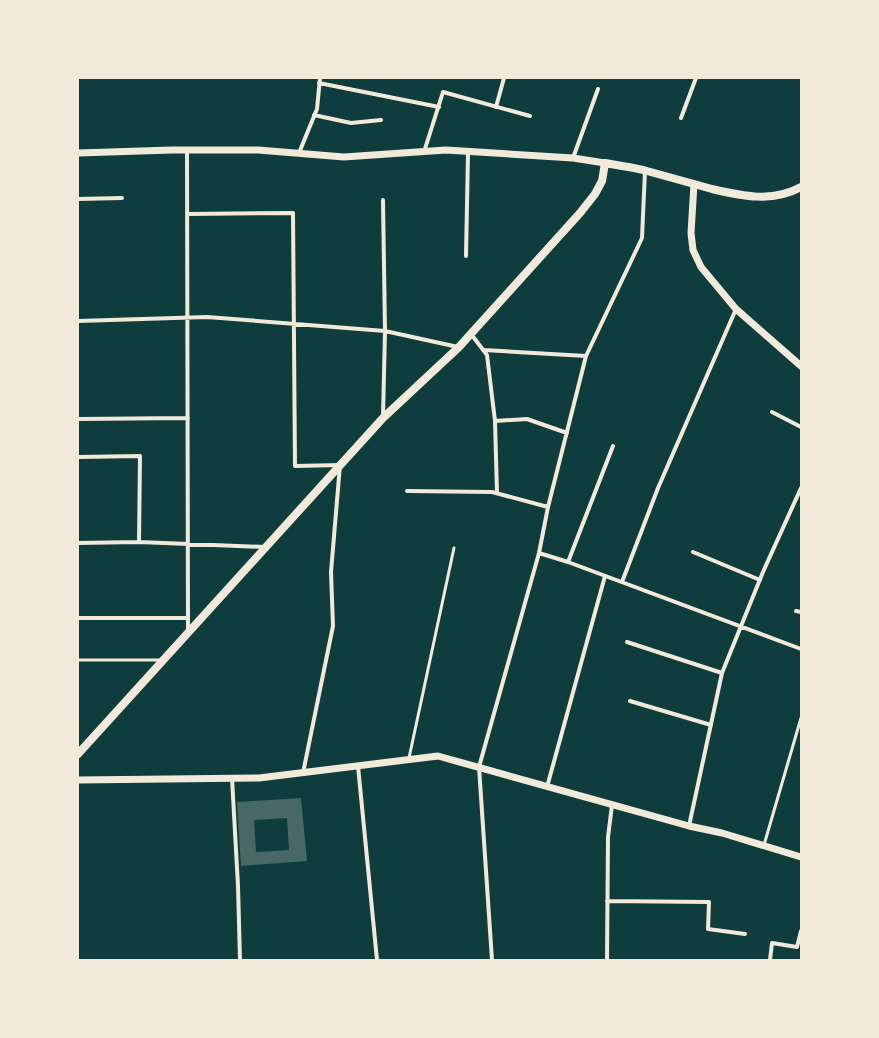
<svg xmlns="http://www.w3.org/2000/svg" width="879" height="1038" viewBox="0 0 879 1038" font-family="Montserrat,sans-serif">
<rect width="100%" height="100%" fill="#0f3d3e"/>
<path fill="#486865" fill-rule="evenodd" d="M301,798L307,861L241,866L237,802ZM287,818L289,850L256,852L254,820Z"/>
<g fill="none" stroke-linecap="round" stroke-linejoin="round">
<path stroke="#f1e9da" stroke-width="3" d="M78,660H162
M409,758L454,548
M764,845L801,718"/>
<path stroke="#f1e9da" stroke-width="4" d="M319,83L439,107
M496,107L504,78
M314,115L351,123L381,120
M681,118L696,78
M187,150L188,632
M424,152L443,92L530,116
M299,153L317,109L320,78
M573,158L598,89
M78,199L122,198
M187,214L293,213L295,466L340,465L331,572L333,626L303,773
M466,256L468,153
M78,321L207,317L385,331L458,347
M471,334L487,355L495,421L527,419L567,433
M484,350L586,356
M772,412L801,427
M383,417L385,331L383,200
M78,419L188,418
M495,421L497,493
M78,457L140,456L139,542L265,547
M407,491L492,492L548,507
M78,543L139,542
M693,552L760,580
M539,553L568,562L801,649
M568,562L613,446
M622,582L658,488L736,309
M796,611L801,612
M78,618H188
M627,642L722,673
M630,701L711,725
M358,766L377,960
M232,778L238,886L240,960
M547,787L605,576
M689,826L722,673L763,572L801,488
M607,901L709,902L708,929L745,934
M492,960L479,767L539,553L548,507L586,356L642,238L645,171
M607,960L608,837L612,805
M770,960L772,943L797,947L801,931"/>
<path stroke="#f1e9da" stroke-width="7" d="M78,153L172,150H258L344,157L446,150L573,158L605,163
M694,184L691,233L693,250L701,267L736,309L801,366
M78,780L259,778L438,756L689,826L722,833L801,857"/>
<path stroke="#f1e9da" stroke-width="8" d="M78,754L383,418L459,347L580,213L595,194L602,181L605,163C619,166 634,167 647,171C669,177 690,183 712,189C742,196 772,203 801,187"/>
</g>
<rect width="879" height="1038" fill="none" stroke="#f1e9da" stroke-width="158"/>
</svg>
